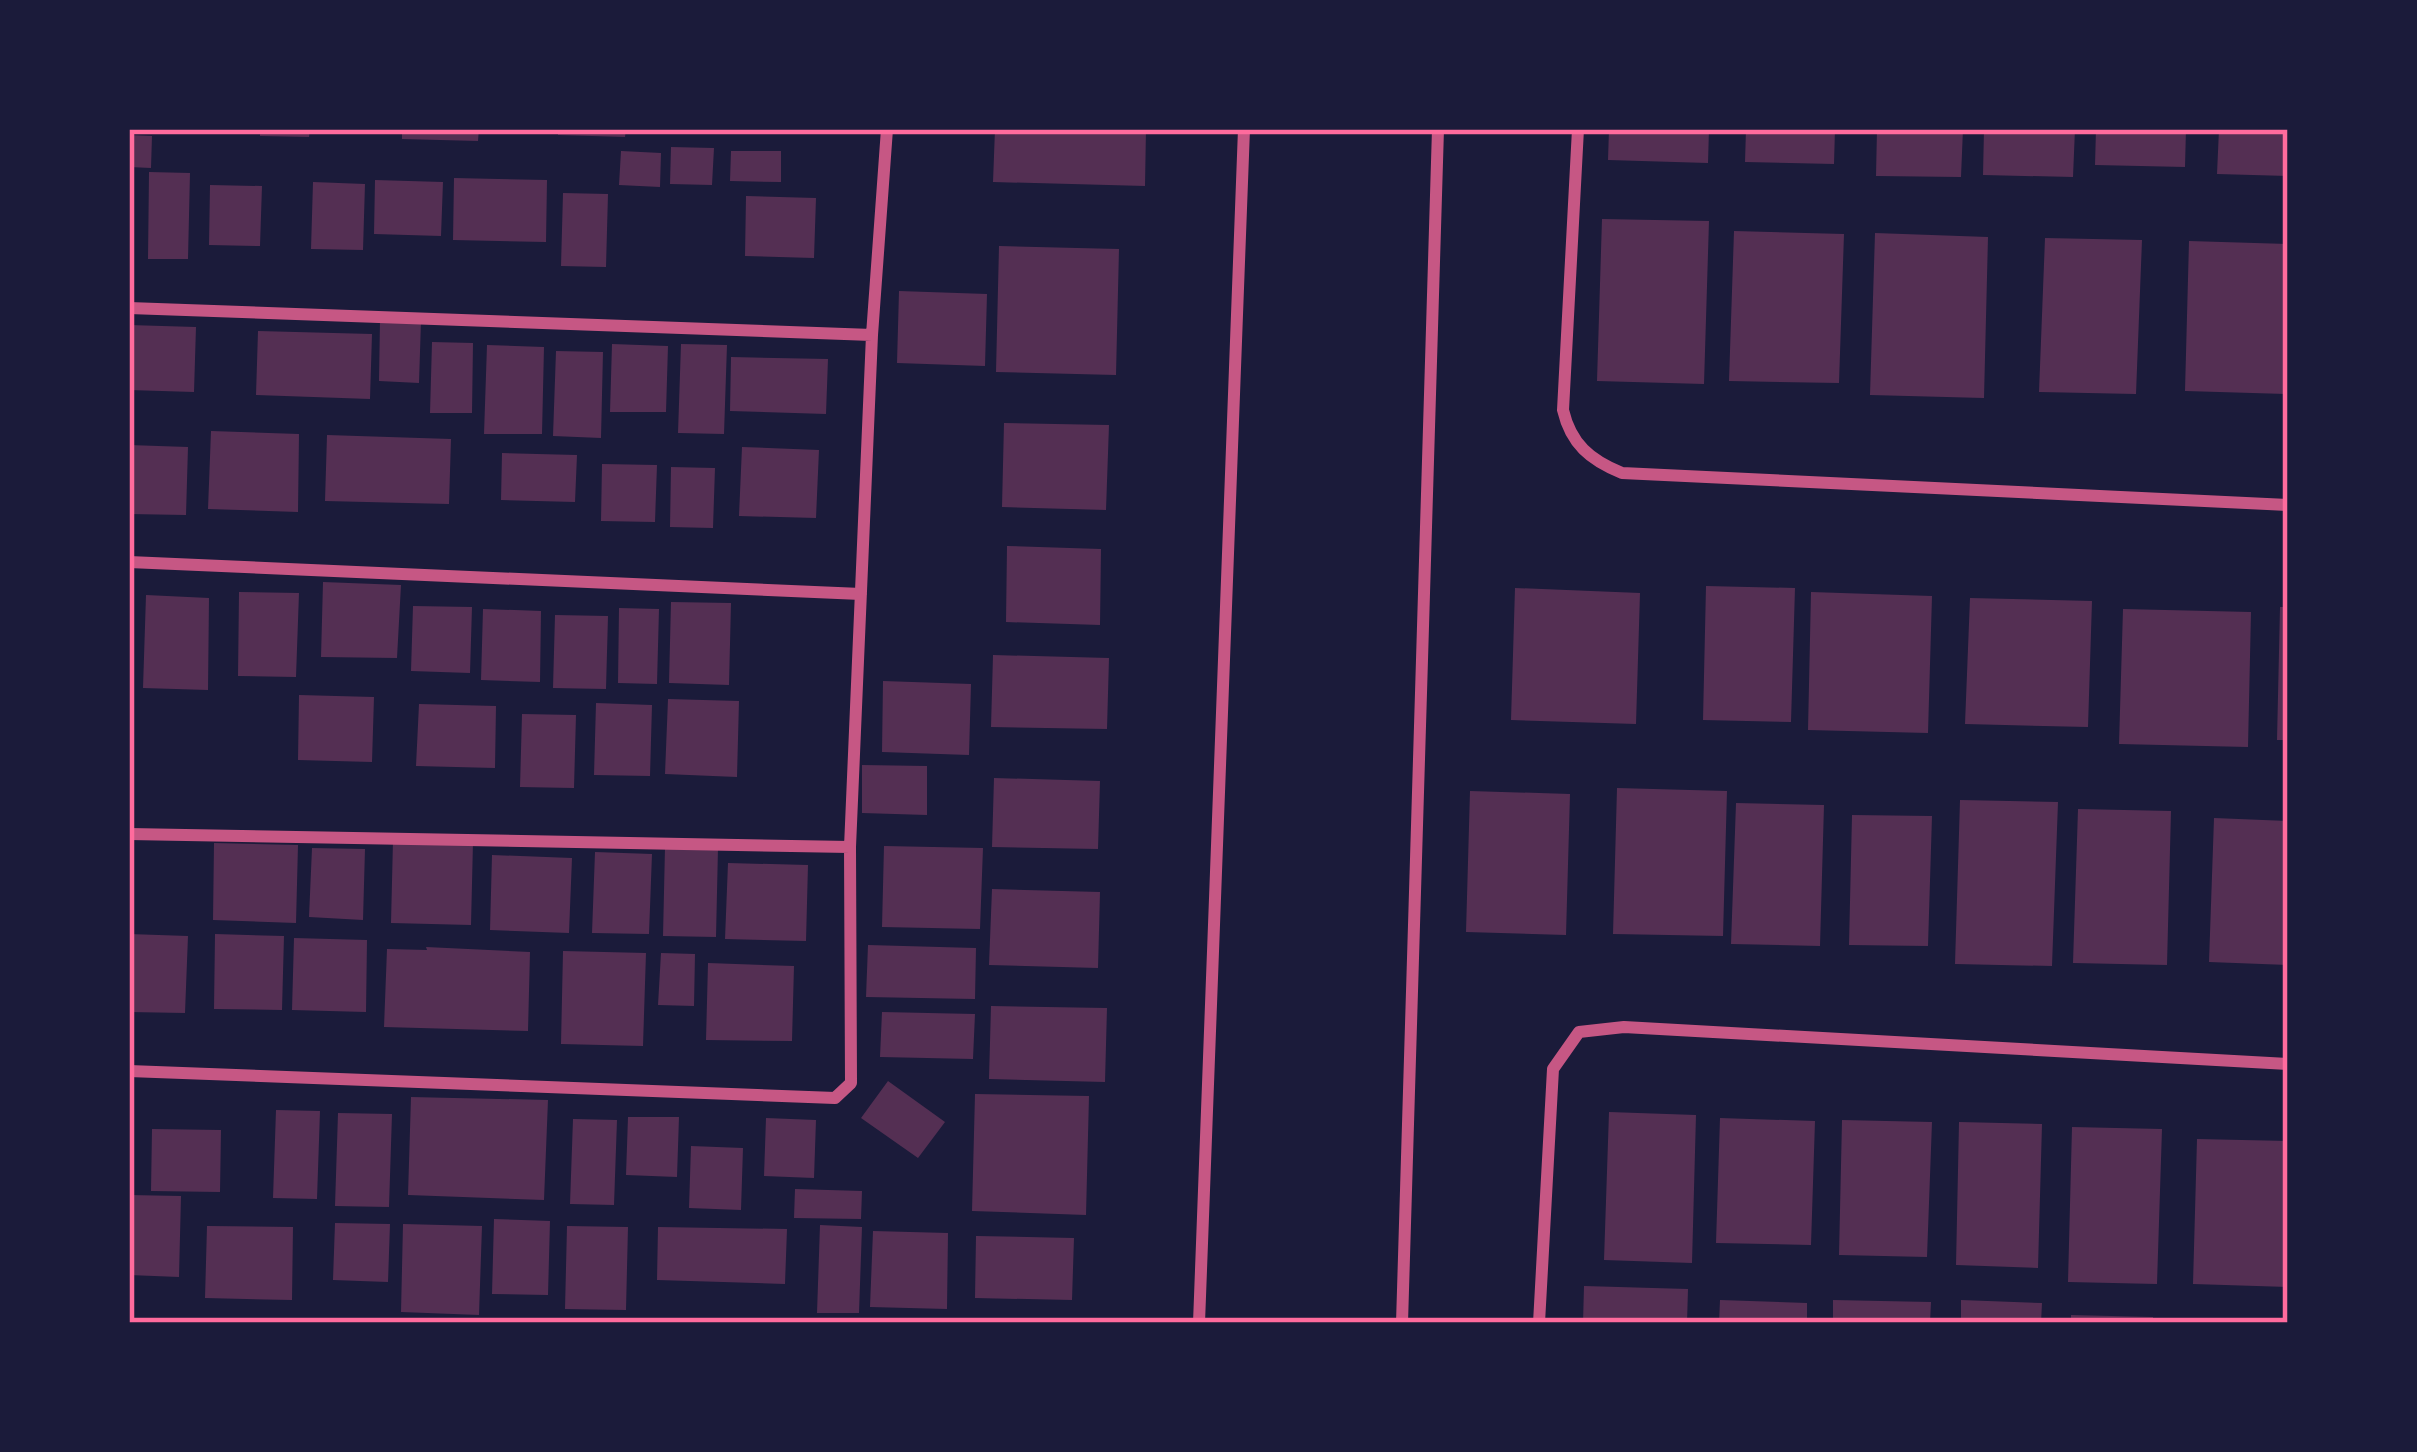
<svg xmlns="http://www.w3.org/2000/svg" width="2417" height="1452" viewBox="0 0 2417 1452" font-family="Helvetica,sans-serif">
<rect width="100%" height="100%" fill="#1b1b3a"/>
<path fill="#542f53" d="M260,129H310L309,137L260,136Z
M402,129H479L478,141L402,139Z
M558,129H626L625,137L558,135Z
M995,129H1146L1145,186L993,182Z
M1609,129H1709L1708,163L1608,160Z
M1746,129H1835L1834,164L1745,162Z
M1877,129H1963L1961,177L1876,176Z
M1984,129H2075L2073,177L1983,175Z
M2096,129H2186L2185,167L2095,165Z
M2219,129H2288V176L2217,174Z
M129,135L152,136L151,168L129,167Z
M671,147L714,148L712,185L670,184Z
M621,151L661,153L660,187L619,185Z
M731,151H781V182L730,181Z
M149,172L190,173L188,259H148Z
M454,178L547,180L546,242L453,240Z
M375,180L443,182L441,236L374,234Z
M313,182L365,184L363,250L311,249Z
M210,185L262,186L260,246L209,245Z
M563,193L608,194L606,267L561,266Z
M746,196L816,198L814,258L745,256Z
M1602,219L1709,221L1704,384L1597,381Z
M1734,231L1844,234L1839,383L1729,381Z
M1875,233L1988,237L1984,398L1870,395Z
M2045,238L2142,240L2136,394L2039,392Z
M2189,241L2288,244L2286,394L2185,391Z
M999,246L1119,249L1116,375L996,372Z
M899,291L987,294L985,366L897,363Z
M380,320L421,321L419,383L379,381Z
M129,325L196,327L194,392L129,390Z
M258,331L372,334L370,399L256,395Z
M432,342L473,343L472,413H430Z
M612,344L668,346L666,412H610Z
M681,344L727,345L724,434L678,433Z
M487,345L544,347L542,434H484Z
M556,351L603,352L601,438L553,436Z
M731,357L828,359L826,414L730,411Z
M1004,423L1109,425L1106,510L1002,507Z
M211,431L299,434L298,512L208,509Z
M327,435L451,439L449,504L325,501Z
M129,445L188,447L186,515L129,514Z
M742,447L819,450L816,518L739,516Z
M502,453L577,455L575,502L501,500Z
M602,464L657,465L655,522L601,521Z
M671,467L715,468L713,528L670,527Z
M1007,546L1101,549L1100,625L1006,622Z
M323,582L401,585L397,658L321,657Z
M1706,586L1795,588L1791,722L1703,720Z
M1515,588L1640,593L1636,724L1511,720Z
M239,592L299,593L296,677L238,676Z
M1811,592L1932,596L1928,733L1808,730Z
M146,595L209,598L208,690L143,688Z
M1970,598L2092,601L2088,727L1965,724Z
M671,602L731,603L729,685L669,683Z
M413,606L472,607L470,673L411,671Z
M2280,607H2288V740H2277Z
M619,608L659,609L657,684L618,683Z
M483,609L541,611L540,682L481,680Z
M2123,609L2251,612L2248,747L2119,744Z
M555,615L608,616L606,689L553,688Z
M993,655L1109,658L1107,729L991,727Z
M883,681L971,684L969,755L882,752Z
M299,695L374,697L372,762L298,760Z
M668,699L739,701L737,777L665,774Z
M596,703L652,705L650,776L594,775Z
M419,704L496,706L495,768L416,766Z
M522,714L576,715L574,788L520,787Z
M862,765L927,766V815L862,813Z
M994,778L1100,781L1098,849L992,847Z
M1617,788L1727,791L1723,936L1613,934Z
M1470,791L1570,794L1566,935L1466,932Z
M1960,800L2058,802L2052,966L1955,964Z
M1736,803L1824,805L1820,946L1731,944Z
M2078,809L2171,811L2167,965L2073,963Z
M1852,815L1932,816L1928,946L1849,945Z
M2214,818L2288,821V965L2209,962Z
M393,840L473,842L471,925L391,923Z
M214,843L298,845L296,923L213,920Z
M884,846L983,848L980,929L882,927Z
M665,847L718,848L716,937L663,936Z
M312,848L365,849L363,920L309,917Z
M595,852L652,854L649,934L592,933Z
M492,855L572,858L569,933L490,930Z
M728,863L808,865L806,941L725,939Z
M992,889L1100,892L1098,968L989,965Z
M129,934L188,936L185,1013L129,1012Z
M215,934L284,936L282,1010L214,1009Z
M294,938L367,940L366,1012L292,1010Z
M868,945L976,948L975,999L866,997Z
M426,947L530,952L528,1031L384,1027L387,949L427,950Z
M563,951L646,953L643,1046L561,1044Z
M661,953L695,954L694,1006L658,1005Z
M708,963L794,966L792,1041L706,1040Z
M991,1006L1107,1008L1105,1082L989,1079Z
M882,1012L975,1014L973,1059L880,1057Z
M888,1081L945,1122L918,1158L861,1118Z
M975,1094L1089,1096L1086,1215L972,1211Z
M411,1097L548,1100L544,1200L408,1195Z
M276,1110L320,1111L317,1199L273,1198Z
M1609,1112L1696,1115L1692,1263L1604,1260Z
M338,1113L392,1114L389,1207L335,1206Z
M628,1117H679L677,1177L626,1175Z
M766,1118L816,1120L814,1178L764,1176Z
M1720,1118L1815,1121L1811,1245L1716,1243Z
M573,1119L617,1120L614,1205L570,1204Z
M1842,1120L1932,1122L1927,1257L1839,1255Z
M1959,1122L2042,1124L2038,1268L1956,1265Z
M2072,1127L2162,1129L2157,1284L2068,1282Z
M152,1129L221,1130L220,1192L151,1191Z
M2197,1139L2288,1141V1287L2193,1284Z
M691,1146L743,1148L741,1210L689,1208Z
M795,1189L862,1191L861,1219L794,1218Z
M129,1195L181,1196L179,1277L129,1275Z
M494,1219L550,1221L548,1295L492,1294Z
M335,1223L390,1224L388,1282L333,1280Z
M403,1224L482,1226L479,1315L401,1312Z
M820,1225L862,1227L859,1313H817Z
M207,1226L293,1227L292,1300L205,1298Z
M567,1226L628,1227L626,1310L565,1309Z
M658,1227L787,1229L785,1284L657,1280Z
M873,1231L948,1233L947,1309L870,1307Z
M976,1236L1074,1238L1072,1300L975,1298Z
M1584,1286L1688,1289L1687,1323H1583Z
M1720,1300L1807,1303V1323H1719Z
M1833,1300L1931,1302L1930,1323H1833Z
M1961,1300L2042,1303L2041,1323H1961Z
M2071,1315L2153,1317V1323H2071Z"/>
<g fill="none" stroke-linecap="round" stroke-linejoin="round">
<path stroke="#c65784" stroke-width="12" d="M1578,129L1563,410C1571,444 1590,460 1622,473L2288,505
M129,308L872,335
M129,562L861,594
M129,834L850,847
M129,1071L835,1098L851,1083L850,847L872,335L887,129
M1199,1323L1244,129
M1402,1323L1438,129
M1539,1323L1553,1069L1579,1032L1624,1027L2288,1064"/>
</g>
<rect width="2417" height="1452" fill="none" stroke="#1b1b3a" stroke-width="264"/>
<rect x="132" y="132" width="2153" height="1188" fill="none" stroke="#ff6b9d" stroke-width="4.5"/>
</svg>
